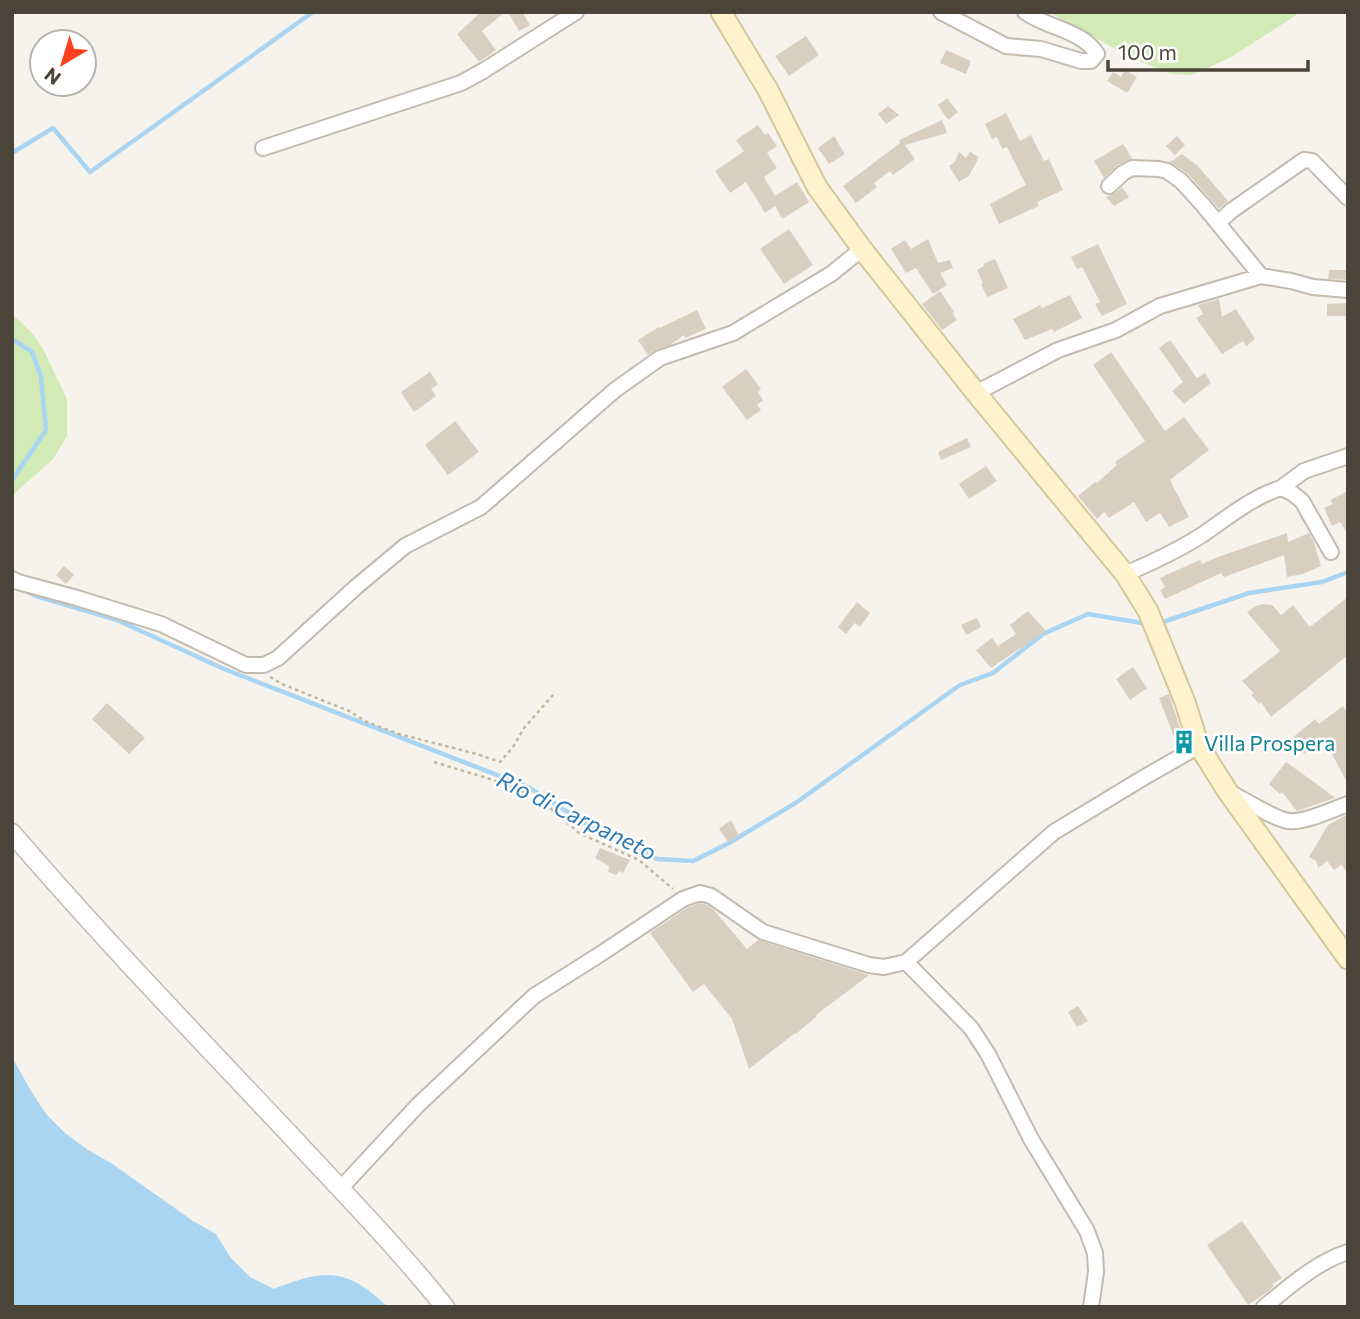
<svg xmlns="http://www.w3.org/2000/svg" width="1360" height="1319" viewBox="0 0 1360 1319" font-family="Commissioner,sans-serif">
<rect width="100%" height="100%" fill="#f6f3ec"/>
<path fill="#d2eab5" d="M1049,12H1301L1231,57L1192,75L1172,74L1132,58Z
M12,314L33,334L43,349L67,399V436L53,459L12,496Z"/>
<path fill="#a9d4f2" d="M12,1057L31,1091L46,1114L65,1133L88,1150L111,1163L193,1221L216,1234L231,1258L250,1277L274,1289C326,1268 347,1268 388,1307H12Z"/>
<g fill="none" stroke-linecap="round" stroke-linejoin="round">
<path stroke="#a9d4f2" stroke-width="4.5" d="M12,153L53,128L90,172L313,12
M12,339L32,352L41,377L46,430L12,480
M24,590L36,596L117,620L224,669L528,787L593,828L657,859L693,861L729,843L797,802L960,685L993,673L1043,634L1088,614L1148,624
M1160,623L1249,593L1322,582L1348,572"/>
</g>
<path fill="#d8cfc1" d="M481,12H505L482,31L496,50L479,62L457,34Z
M508,12H522L530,25L519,31Z
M806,36L819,55L789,76L775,56Z
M946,50L971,61L966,74L940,63Z
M1125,70L1137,77L1127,93L1107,81L1113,72L1121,77Z
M947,98L958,112L948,120L938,105Z
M888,106L899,115L886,124L878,114Z
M1006,113L1020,141L1031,135L1044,161L1049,159L1063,190L1037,202L1039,206L999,224L990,204L1026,185L1007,147L1002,149L997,137L992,139L985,124Z
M942,120L947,133L905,145L915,159L893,175L890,171L874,183L877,187L856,203L843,186L900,143L899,140Z
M758,125L765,135L768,133L777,146L767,153L777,168L764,177L775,196L797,182L809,202L782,219L775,206L765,213L746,182L730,193L715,171L744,151L736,140Z
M834,136L845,154L829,164L818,148Z
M1177,136L1185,145L1175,155L1166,146Z
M1123,144L1132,158L1118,165L1104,178L1094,161Z
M959,152L966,158L970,152L979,157L969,176L959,182L949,166L955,162Z
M1182,154L1198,166L1228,201L1219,209L1188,174L1170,162Z
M1122,187L1129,197L1114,206L1106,197L1115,193Z
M789,229L813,265L784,284L760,249Z
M928,239L938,263L950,260L953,268L940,273L947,285L933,294L916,268L906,273L891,249L905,240L911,249Z
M1098,244L1127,304L1102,316L1095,304L1100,302L1082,267L1077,269L1071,257Z
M995,259L1008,288L987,297L981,284L983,283L977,270L984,266L983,264Z
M1329,270H1348V280L1328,279Z
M940,291L954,312L952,313L957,320L942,330L922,304Z
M1070,295L1082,318L1054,332L1052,329L1025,340L1013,319L1040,305L1042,308Z
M1219,299L1222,317L1236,309L1255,339L1246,346L1243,341L1222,354L1196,318L1203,314L1198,305Z
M1348,303V316H1327V304Z
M697,310L706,329L685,338L684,335L670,345L657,349L648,355L638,340L659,327L660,328Z
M1170,340L1197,378L1205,373L1211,383L1184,404L1172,391L1183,382L1159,348Z
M1111,352L1165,431L1184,417L1209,450L1170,480L1189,517L1169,527L1160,513L1146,522L1134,502L1109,518L1104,512L1097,519L1078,496L1095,482L1097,483L1117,465L1115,462L1145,441L1093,365Z
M746,369L761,389L758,392L763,400L757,405L761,410L747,420L722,387Z
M430,372L438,384L431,389L436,396L414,412L401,392Z
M455,421L479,452L448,475L425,445Z
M967,438L971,447L941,460L938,452Z
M986,466L997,481L969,499L959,484Z
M1348,491V534L1340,522L1332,526L1324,508L1333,504L1330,500Z
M1287,533L1288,542L1309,533L1314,542L1321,566L1303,574L1287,577L1284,555L1224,577L1221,573L1165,599L1160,590L1165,587L1160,578L1166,575L1200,560L1202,564L1215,558Z
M64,566L74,575L66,584L56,575Z
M1348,597V655L1271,717L1261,702L1259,704L1251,695L1254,693L1242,681L1280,651L1247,612L1256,606L1263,604L1272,605L1281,615L1293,605L1310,627Z
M857,602L870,613L860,627L855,623L846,634L838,627Z
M1028,611L1046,631L991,668L976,650L992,638L998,646L1016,634L1010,625Z
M977,618L981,627L966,635L961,625Z
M1133,667L1147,688L1130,700L1116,679Z
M1169,694L1185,743L1178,747L1159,698Z
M107,703L145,738L129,754L92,719Z
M1343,706L1348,714V784L1323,737L1304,754L1291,739L1315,719L1319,724Z
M1286,762L1314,782L1335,798L1297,811L1282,792L1280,794L1269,784Z
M1348,814V873L1341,865L1334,870L1327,861L1318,868L1316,861L1309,857L1328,825Z
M731,820L739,836L728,842L719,829Z
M600,848L630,860L623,873L619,871L616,875L608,872L609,866L595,858Z
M700,903L707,905L714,910L747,949L758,940L869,975L816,1015L817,1016L796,1034L795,1033L749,1069L732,1019L704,984L693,992L650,933L687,908Z
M1078,1006L1088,1021L1077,1027L1068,1012Z
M1242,1221L1282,1278L1272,1284L1274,1286L1267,1292L1248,1305L1207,1245Z"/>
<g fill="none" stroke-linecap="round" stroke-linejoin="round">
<g stroke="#c2bbae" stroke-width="18">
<path id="minor" d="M941,12L1006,46L1041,49L1081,61H1091L1097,54C1082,30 1047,28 1025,12
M263,148L461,83L483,71L576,12
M1109,186L1123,173L1132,168L1159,169L1167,171L1181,181L1203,205L1261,276
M1218,223L1231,211L1304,160L1312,161L1348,198
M976,393L1058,350L1116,330L1160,306L1261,276L1291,281L1313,287L1348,290
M1281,488L1304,471L1348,456
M1125,574C1151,563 1177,551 1202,535C1227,518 1252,497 1281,488L1292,493L1302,501L1331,552
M12,579L18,582L77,598L161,624L246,665H264L278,658L356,587L405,546L481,507L615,390L660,358L733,333L831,274L862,249
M1229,792C1243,799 1276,820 1289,821C1305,823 1333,809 1348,804
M906,962L1054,832L1143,778L1199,746
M340,1189L418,1105L534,996L599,955L683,899L700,893L711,896L763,932L869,965L884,967L906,962L971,1028L988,1054L1031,1139L1087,1231L1095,1253L1096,1272L1091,1307
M1264,1307C1289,1287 1316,1262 1348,1252"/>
</g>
<g stroke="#c2bbae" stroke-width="21">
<path id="tertiary" d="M12,833C102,938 198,1037 292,1137C344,1193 397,1247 445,1307"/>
</g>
<g stroke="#d6c79b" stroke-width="23">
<path id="secondary" d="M721,12L768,90L817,187L862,249L976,393L1125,574L1148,611L1185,702L1199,746L1228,792L1348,959"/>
</g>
<path stroke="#c4b79f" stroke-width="2.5" stroke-dasharray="3.5 3.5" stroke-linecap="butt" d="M270,677L282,684L349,711L367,722L399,734L477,754L500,762L513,747L524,728L553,695
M434,762L503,783L523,792L549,807L579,833L639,860L673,889"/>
<use href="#minor" stroke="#fff" stroke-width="14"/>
<use href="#tertiary" stroke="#fff" stroke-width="18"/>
<use href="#secondary" stroke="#fff3cd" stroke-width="19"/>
</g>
<defs>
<g id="building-bare" transform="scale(1.89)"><path d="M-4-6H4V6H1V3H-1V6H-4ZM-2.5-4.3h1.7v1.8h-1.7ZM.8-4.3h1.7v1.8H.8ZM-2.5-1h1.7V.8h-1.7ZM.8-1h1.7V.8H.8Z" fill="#0f9aa8" stroke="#fff" stroke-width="2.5" paint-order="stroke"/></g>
</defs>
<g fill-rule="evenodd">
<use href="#building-bare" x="1184" y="742"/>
</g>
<g text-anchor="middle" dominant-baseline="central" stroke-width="5" stroke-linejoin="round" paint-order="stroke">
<g font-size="21" fill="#0d838f" stroke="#fff" text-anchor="start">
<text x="1204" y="742">Villa Prospera</text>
</g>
<g font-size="23" font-style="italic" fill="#2e7ab2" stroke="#fff">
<text transform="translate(577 815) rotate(26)">Rio di Carpaneto</text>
</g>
</g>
<rect width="1360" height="1319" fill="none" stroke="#4b4439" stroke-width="28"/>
<g transform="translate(63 63) rotate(218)"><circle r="33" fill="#ffffff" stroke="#b7b4b0" stroke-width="2"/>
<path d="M0-5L12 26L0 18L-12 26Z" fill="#fc3f1d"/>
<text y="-10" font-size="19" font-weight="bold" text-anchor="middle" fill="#4b4439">N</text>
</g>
<path d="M1108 60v10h200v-10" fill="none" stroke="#4b4439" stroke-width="3.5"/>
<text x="1118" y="60" font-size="21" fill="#4b4439" stroke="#ffffff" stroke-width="5" paint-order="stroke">100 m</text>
</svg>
